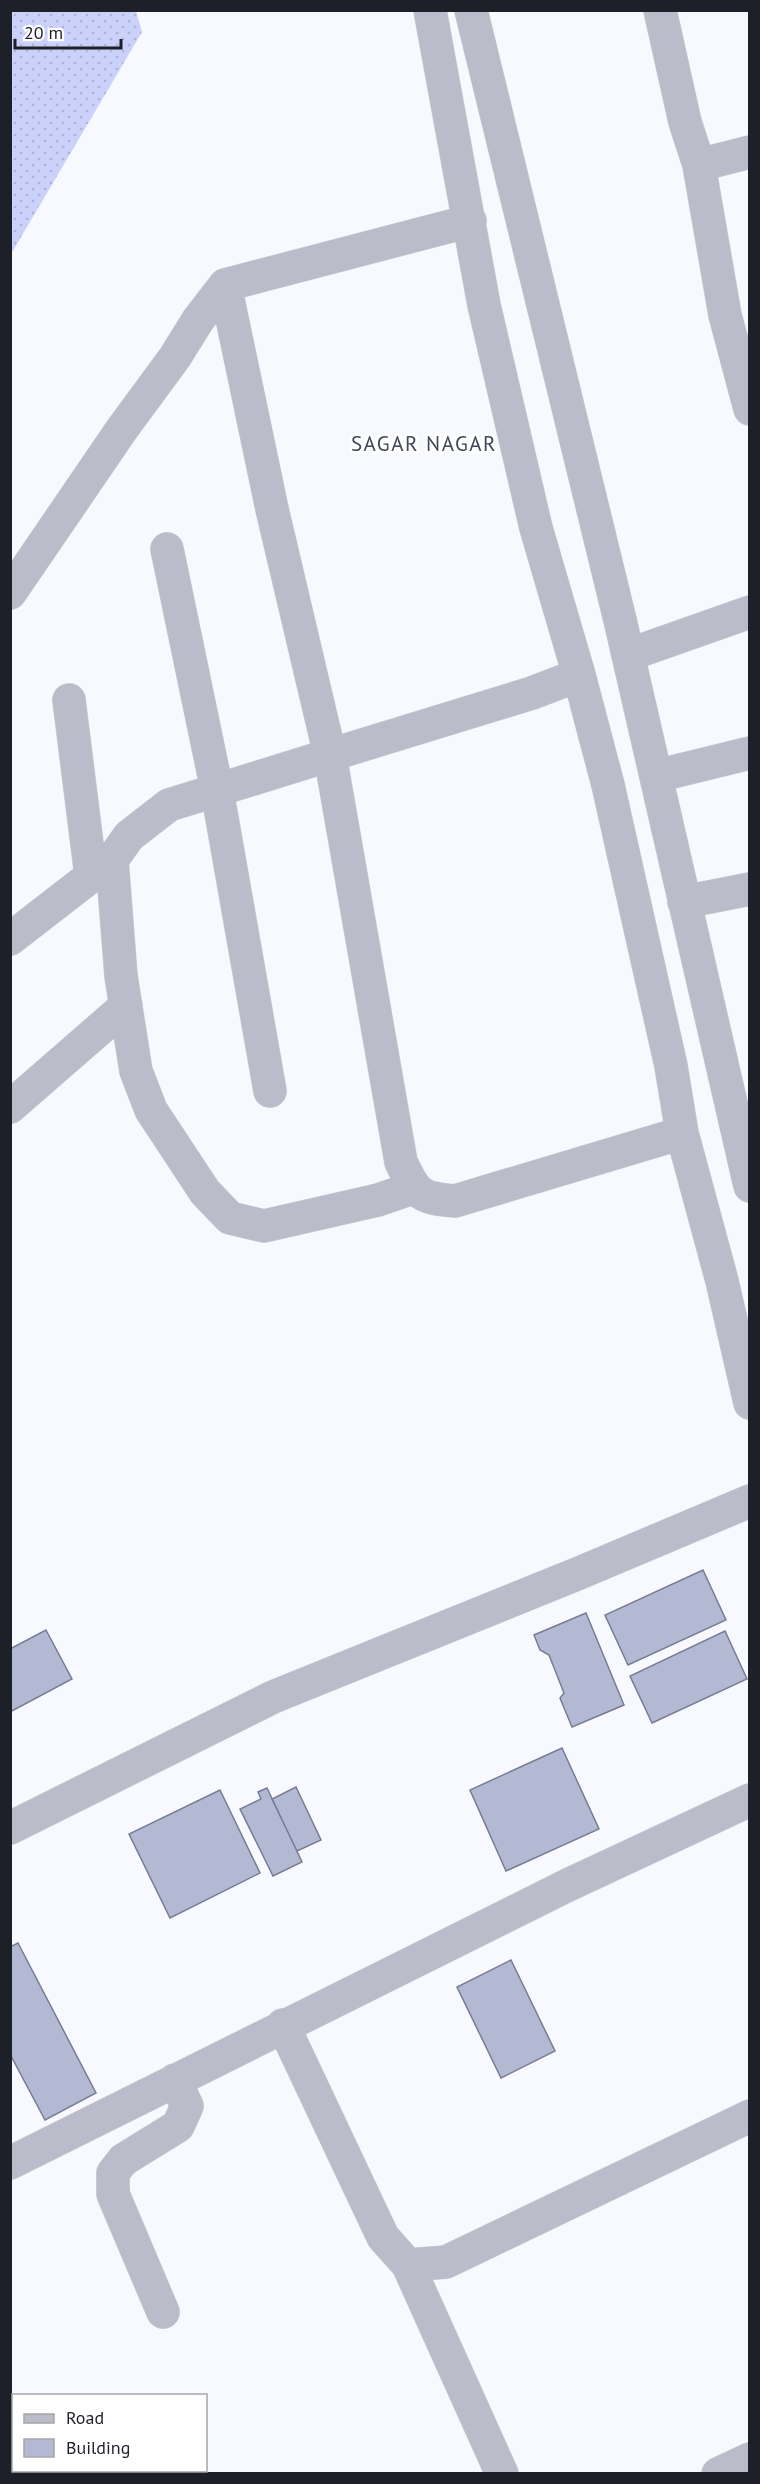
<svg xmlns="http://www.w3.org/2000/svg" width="760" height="2484" viewBox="0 0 760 2484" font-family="'PT Sans',sans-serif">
<defs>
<pattern id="grass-dots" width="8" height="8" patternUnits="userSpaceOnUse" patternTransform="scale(1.5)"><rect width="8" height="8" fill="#cad2fb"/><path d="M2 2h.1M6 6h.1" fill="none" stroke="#adb4d7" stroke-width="1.8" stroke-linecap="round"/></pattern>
</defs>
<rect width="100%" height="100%" fill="#f7f9fe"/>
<path fill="url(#grass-dots)" d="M11,10L136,11L142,32L11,254Z"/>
<path fill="#b3b9d3" stroke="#777c94" stroke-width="1.5" d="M703,1570L726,1620L628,1665L605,1615Z
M586,1613L624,1705L572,1727L560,1698L564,1693L549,1655L540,1650L534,1635Z
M46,1630L72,1679L10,1712V1649Z
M725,1631L747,1679L652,1723L630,1676Z
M562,1748L599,1829L506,1871L470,1790Z
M296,1787L321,1840L297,1851L272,1799Z
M267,1788L302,1862L273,1876L240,1809L261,1799L258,1792Z
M220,1790L260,1873L170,1918L129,1834Z
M18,1943L96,2093L45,2120L10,2054V1947Z
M511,1960L555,2051L501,2078L457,1987Z"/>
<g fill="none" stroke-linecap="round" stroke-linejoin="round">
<g stroke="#d4d6dc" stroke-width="34">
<path id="minor" d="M430,10L484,305L536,528L579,675L608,785L671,1066L682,1133L722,1281L750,1403
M471,10L620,620L750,1186
M660,10L685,122L699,165L725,315L750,409
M699,165L750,152
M225,285L470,221
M167,549L217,790L270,1091
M10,593L122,429L175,357L198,320L225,285L272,509L330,755L532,693L579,675
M628,655L750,612
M69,700L91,876
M656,776L750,753
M112,860L121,976L136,1071L151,1110L205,1192L230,1218L264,1226L378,1200L413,1188
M684,902L750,889
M10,939L112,860L129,836L169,805L330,755L401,1162C416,1194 419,1198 455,1201L682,1133
M10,1107L126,1006
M10,1828L273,1697L577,1574L750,1501
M283,2025L383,2237L408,2265L446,2262L750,2116
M10,2163L568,1885L750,1800
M408,2265L502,2474
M163,2312L113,2194V2173L123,2160L178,2126L187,2106L175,2080
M718,2474L750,2459"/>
</g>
<use href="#minor" stroke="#babdc9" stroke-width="33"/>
</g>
<g text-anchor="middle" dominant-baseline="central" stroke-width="6" stroke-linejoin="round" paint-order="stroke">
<g font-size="21" letter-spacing="1.5" fill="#41465b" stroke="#fff">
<text x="424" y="443">SAGAR NAGAR</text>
</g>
</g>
<rect width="760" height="2484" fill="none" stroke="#1d1f29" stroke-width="24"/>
<rect x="12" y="2394" width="195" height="78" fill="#ffffff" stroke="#a5a5a9" stroke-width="1.5"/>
<rect x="24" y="2414" width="30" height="9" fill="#babdc9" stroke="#a5a5a9" stroke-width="1.5"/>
<text x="66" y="2424" font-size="18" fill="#1d1f29">Road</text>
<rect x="24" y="2439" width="30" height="18" fill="#b3b9d3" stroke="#a5a5a9" stroke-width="1.5"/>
<text x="66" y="2454" font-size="18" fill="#1d1f29">Building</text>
<path d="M15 39v9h106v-9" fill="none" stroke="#1d1f29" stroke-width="3"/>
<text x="24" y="39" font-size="18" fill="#1d1f29" stroke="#ffffff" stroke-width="4.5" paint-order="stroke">20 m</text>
</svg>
